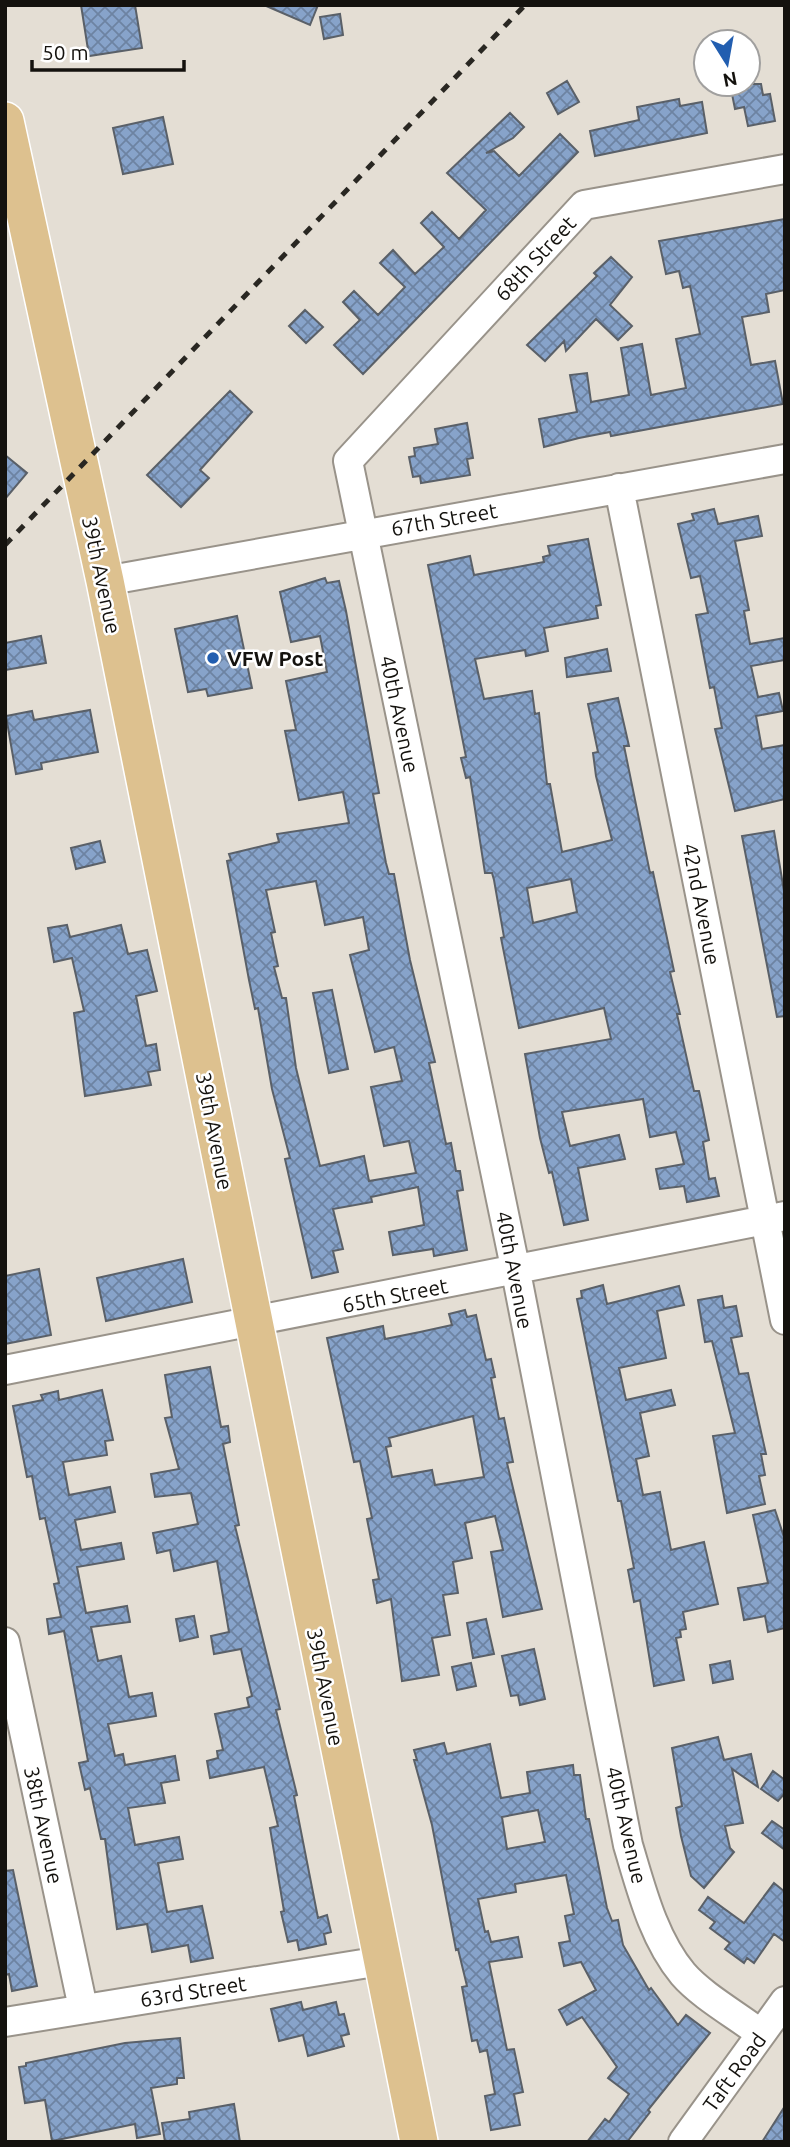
<svg xmlns="http://www.w3.org/2000/svg" width="790" height="2147" viewBox="0 0 790 2147" font-family="Ubuntu,sans-serif">
<defs>
<pattern id="building-cross-hatch" width="8" height="8" patternUnits="userSpaceOnUse" patternTransform="scale(1.75)"><rect width="8" height="8" fill="#87a3ca"/><path d="M0 0l8 8M0 8l8-8" fill="none" stroke="#6d83a2"/></pattern>
</defs>
<rect width="100%" height="100%" fill="#e4ded4"/>
<path fill="url(#building-cross-hatch)" stroke="#5a6068" stroke-width="2" fill-rule="evenodd" d="M81,5H135L142,48L89,56Z
M264,5H318L310,25Z
M340,14L343,35L324,39L320,17Z
M567,81L579,102L558,114L547,93Z
M730,84H761L763,95L770,94L775,121L748,126L744,107L735,109Z
M679,99L680,106L702,102L707,133L595,156L590,131L639,120L637,107Z
M510,113L524,127L513,138L486,153L494,151L519,176L560,134L578,152L363,374L334,345L360,320L343,302L354,291L378,315L405,287L380,263L393,250L415,274L444,247L421,223L432,212L459,239L486,210L447,173Z
M163,117L173,164L123,174L113,128Z
M785,219V290L766,294L769,312L742,317L751,365L775,361L783,404L611,436L610,432L579,438L544,447L539,419L577,412L570,375L587,373L591,402L629,395L621,348L642,344L651,395L686,388L676,339L700,334L690,286L683,288L679,271L666,274L659,241Z
M611,257L632,277L610,305L632,326L618,340L596,319L566,351L564,341L545,361L527,345L597,276L594,273Z
M305,310L323,327L306,343L289,326Z
M230,391L252,412L200,470L209,478L181,507L147,475Z
M467,423L473,458L467,459L470,475L421,483L420,476L413,477L409,457L415,456L414,448L438,444L435,429Z
M5,455L27,473L5,499Z
M714,509L718,524L758,516L762,536L735,541L749,610L744,611L750,644L785,638V660L751,666L758,697L779,693L783,711L756,716L762,749L785,745V799L735,811L715,729L722,728L714,687L710,688L696,615L708,613L700,576L691,578L678,524L694,520L692,514Z
M588,539L601,605L596,606L598,618L544,628L548,651L526,656L525,650L475,659L484,699L532,691L535,714L539,713L547,784H550L562,852L612,840L596,776L593,753L598,752L588,704L618,698L629,746H624L650,873L653,872L674,971L670,972L680,1014H677L694,1091H699L702,1105L709,1140L703,1142L709,1179L715,1178L719,1196L687,1202L684,1186L660,1189L656,1169L684,1164L676,1132L650,1137L643,1099L562,1112L570,1146L619,1135L625,1159L578,1168L588,1220L564,1225L552,1172L549,1173L540,1138L525,1054L611,1039L604,1008L519,1028L501,938L504,937L494,880L492,873H485L470,777L466,778L461,758L466,757L428,565L470,556L474,575L544,562L543,557L550,555L548,546ZM571,879L577,912L533,923L527,888Z
M325,578L327,583L339,581L346,611L379,793L373,794L386,863L389,874H394L410,960L435,1062L429,1063L446,1144L451,1143L456,1171H460L463,1190L457,1191L467,1250L434,1256L433,1249L393,1255L389,1232L424,1225L418,1187L371,1197L372,1202L333,1209L343,1249L333,1251L338,1272L312,1278L285,1159L290,1158L272,1089L258,1008L255,1009L249,980L227,861L231,860L229,854L279,842L277,834L349,823L343,792L299,800L285,731L296,730L286,681L327,672L320,636L291,642L280,592ZM316,881L325,925L363,917L369,950L350,955L375,1052L394,1047L402,1081L371,1087L384,1146L409,1141L416,1173L369,1181L364,1156L320,1166L296,1068L286,998H282L274,967L278,966L271,933L275,932L266,890Z
M237,616L252,688L208,696L206,689L188,692L175,629Z
M41,636L46,663L5,670V643Z
M607,649L611,671L567,677L565,658Z
M90,710L98,752L41,763L42,769L16,774L6,716L32,711L34,720Z
M774,831L785,897V1016L777,1017L742,836Z
M100,841L105,862L76,869L71,848Z
M67,925L70,937L121,925L128,954L147,950L157,991L136,996L146,1046L156,1044L160,1070L148,1072L151,1085L85,1096L74,1013L84,1011L72,958L54,962L48,928Z
M332,990L348,1069L329,1073L313,993Z
M183,1259L192,1302L106,1321L97,1278Z
M39,1269L51,1335L5,1344V1276Z
M603,1285L607,1304L679,1286L684,1305L657,1311L666,1358L619,1368L626,1400L671,1390L675,1405L640,1413L649,1456L636,1459L643,1495L660,1492L671,1550L704,1542L718,1604L683,1612L686,1629L680,1630L681,1637L676,1638L684,1680L654,1686L640,1600L634,1602L628,1570L634,1568L621,1501H618L577,1299L582,1298L581,1291Z
M722,1296L724,1308L736,1306L742,1336L731,1338L739,1374L748,1373L766,1454H761L765,1475L759,1476L765,1504L727,1513L713,1436L735,1433L712,1341L705,1342L698,1300Z
M465,1310L467,1317L476,1315L486,1360L491,1359L495,1377L491,1378L499,1419L504,1418L513,1462L507,1463L542,1609L503,1617L491,1552L503,1550L495,1516L465,1523L472,1558L453,1562L458,1593L443,1595L450,1635L432,1638L439,1675L402,1681L391,1599L377,1603L373,1580L379,1579L367,1519L372,1518L360,1461L354,1462L327,1338L383,1326L385,1339L420,1332L452,1325L449,1314ZM473,1416L484,1477L435,1485L432,1470L392,1477L386,1447L391,1446L389,1438Z
M210,1367L221,1427L228,1426L230,1442L223,1444L239,1525L235,1526L280,1709L276,1710L297,1795L294,1796L295,1801L318,1918L327,1915L331,1932L324,1934L326,1944L299,1950L297,1940L288,1942L281,1912L284,1911L270,1828L278,1826L264,1767L210,1778L207,1761L218,1758L217,1751L223,1750L215,1714L249,1707L247,1698L252,1696L241,1649L214,1654L211,1636L229,1632L217,1561L174,1571L170,1550L157,1553L153,1533L198,1524L191,1493L155,1497L151,1474L179,1469L165,1418L172,1417L165,1375Z
M102,1390L113,1440L105,1441L107,1455L63,1462L69,1495L110,1487L115,1512L75,1520L81,1550L121,1543L124,1559L77,1567L86,1613L127,1606L130,1622L91,1627L98,1661L121,1656L129,1697L152,1693L156,1716L108,1724L115,1756L123,1754L125,1765L175,1756L179,1780L161,1783L165,1803L128,1808L135,1845L179,1837L183,1859L158,1863L167,1912L202,1906L213,1958L191,1962L188,1945L152,1952L147,1924L117,1929L105,1839H101L90,1788L85,1790L79,1763L88,1761L64,1631L49,1634L47,1619L61,1617L54,1584L59,1583L45,1518L40,1519L32,1476L27,1477L13,1406L43,1400L41,1395L58,1391L59,1400Z
M775,1510L785,1540V1628L768,1632L765,1616L744,1620L738,1588L768,1583L753,1515Z
M194,1616L198,1637L180,1641L176,1619Z
M486,1619L494,1654L473,1658L467,1623Z
M534,1649L545,1699L520,1705L518,1695L511,1696L502,1656Z
M730,1661L733,1679L713,1683L710,1665Z
M471,1663L476,1686L457,1690L452,1667Z
M718,1737L724,1760L751,1754L758,1787L732,1769L743,1823L725,1826L730,1848L734,1852L704,1888L691,1876L681,1836L676,1808L682,1806L672,1748Z
M444,1743L447,1754L490,1744L501,1798L530,1793L527,1772L573,1765L574,1775H580L586,1819H589L607,1908L612,1921L618,1920L623,1945L649,1990L651,1988L678,2025L686,2015L710,2033L648,2110L650,2112L627,2142H587L605,2119L609,2122L629,2094L608,2078L617,2067L582,2017L567,2025L559,2010L596,1990L581,1962L564,1966L559,1943L570,1941L565,1916L574,1914L566,1875L515,1884L516,1892L478,1899L485,1932L488,1931L491,1942L518,1937L522,1957L489,1962L507,2050L514,2049L523,2092L514,2094L520,2125L491,2130L485,2096L495,2094L487,2050L480,2052L477,2040L472,2041L462,1987L467,1986L458,1949L456,1950L432,1825L414,1760H417L414,1750ZM538,1810L545,1842L507,1849L502,1817Z
M773,1771L785,1780V1793L778,1801L761,1789Z
M772,1821L785,1830V1850L762,1833Z
M13,1870L37,1986L12,1991L9,1974L5,1975V1871Z
M774,1883L785,1892V1942L774,1934L754,1963L747,1958L744,1963L725,1949L730,1943L710,1928L715,1922L699,1910L708,1897L744,1923Z
M301,2002L303,2010L336,2002L339,2015L344,2014L349,2034L341,2036L344,2046L308,2056L303,2035L279,2041L271,2009Z
M180,2038L184,2078H177V2084L151,2088L160,2134L137,2138L135,2124L52,2141L45,2100L25,2103L19,2067L26,2066V2063L125,2043Z
M234,2104L240,2142H165L162,2123L190,2119L189,2112Z
M785,2106V2142H762Z"/>
<g fill="none" stroke-linecap="round" stroke-linejoin="round">
<g stroke="#99938a" stroke-width="32">
<path id="minor" d="M619,488L785,1320
M105,581L785,459
M5,1370L785,1216
M5,1642L83,2008
M5,2022L381,1961
M761,2034C738,2016 702,1996 683,1974C653,1938 641,1888 628,1845L516,1272L348,461L584,205L785,169
M683,2142L785,2001"/>
</g>
<g stroke="#fff" stroke-width="40">
<path id="major" d="M5,121L105,581L419,2142"/>
</g>
<use href="#minor" stroke="#fff" stroke-width="28"/>
<use href="#major" stroke="#ddc18f" stroke-width="37"/>
<path stroke="#292722" stroke-width="5" stroke-dasharray="9 9" stroke-linecap="butt" d="M5,545L525,5"/>
</g>
<circle fill="#225eb0" stroke="#fff" stroke-width="2.5" cx="213" cy="658" r="7"/>
<g text-anchor="middle" dominant-baseline="central" stroke-width="5" stroke-linejoin="round" paint-order="stroke">
<g font-size="21" fill="#14120e" stroke="#fff">
<text transform="translate(535 258) rotate(-47)">68th Street</text>
<text transform="translate(444 519) rotate(-10)">67th Street</text>
<text transform="translate(102 575) rotate(78)">39th Avenue</text>
<text transform="translate(400 714) rotate(78)">40th Avenue</text>
<text transform="translate(702 904) rotate(79)">42nd Avenue</text>
<text transform="translate(215 1131) rotate(79)">39th Avenue</text>
<text transform="translate(515 1270) rotate(79)">40th Avenue</text>
<text transform="translate(395 1295) rotate(-11)">65th Street</text>
<text transform="translate(326 1687) rotate(79)">39th Avenue</text>
<text transform="translate(44 1825) rotate(78)">38th Avenue</text>
<text transform="translate(627 1825) rotate(77)">40th Avenue</text>
<text transform="translate(193 1991) rotate(-9)">63rd Street</text>
<text transform="translate(734 2072) rotate(-54)">Taft Road</text>
</g>
<g font-size="21" font-weight="bold" fill="#14120e" stroke="#fff" text-anchor="start">
<text x="227" y="658">VFW Post</text>
</g>
</g>
<rect width="790" height="2147" fill="none" stroke="#14120e" stroke-width="14"/>
<g transform="translate(727 63) rotate(169)"><circle r="33" fill="#ffffff" stroke="#a1a09f" stroke-width="2"/>
<path d="M0-5L12 26L0 18L-12 26Z" fill="#225eb0"/>
<text y="-10" font-size="19" font-weight="bold" text-anchor="middle" fill="#14120e">N</text>
</g>
<path d="M32 60v10h152v-10" fill="none" stroke="#14120e" stroke-width="3.5"/>
<text x="42" y="60" font-size="21" fill="#14120e" stroke="#ffffff" stroke-width="5" paint-order="stroke">50 m</text>
</svg>
